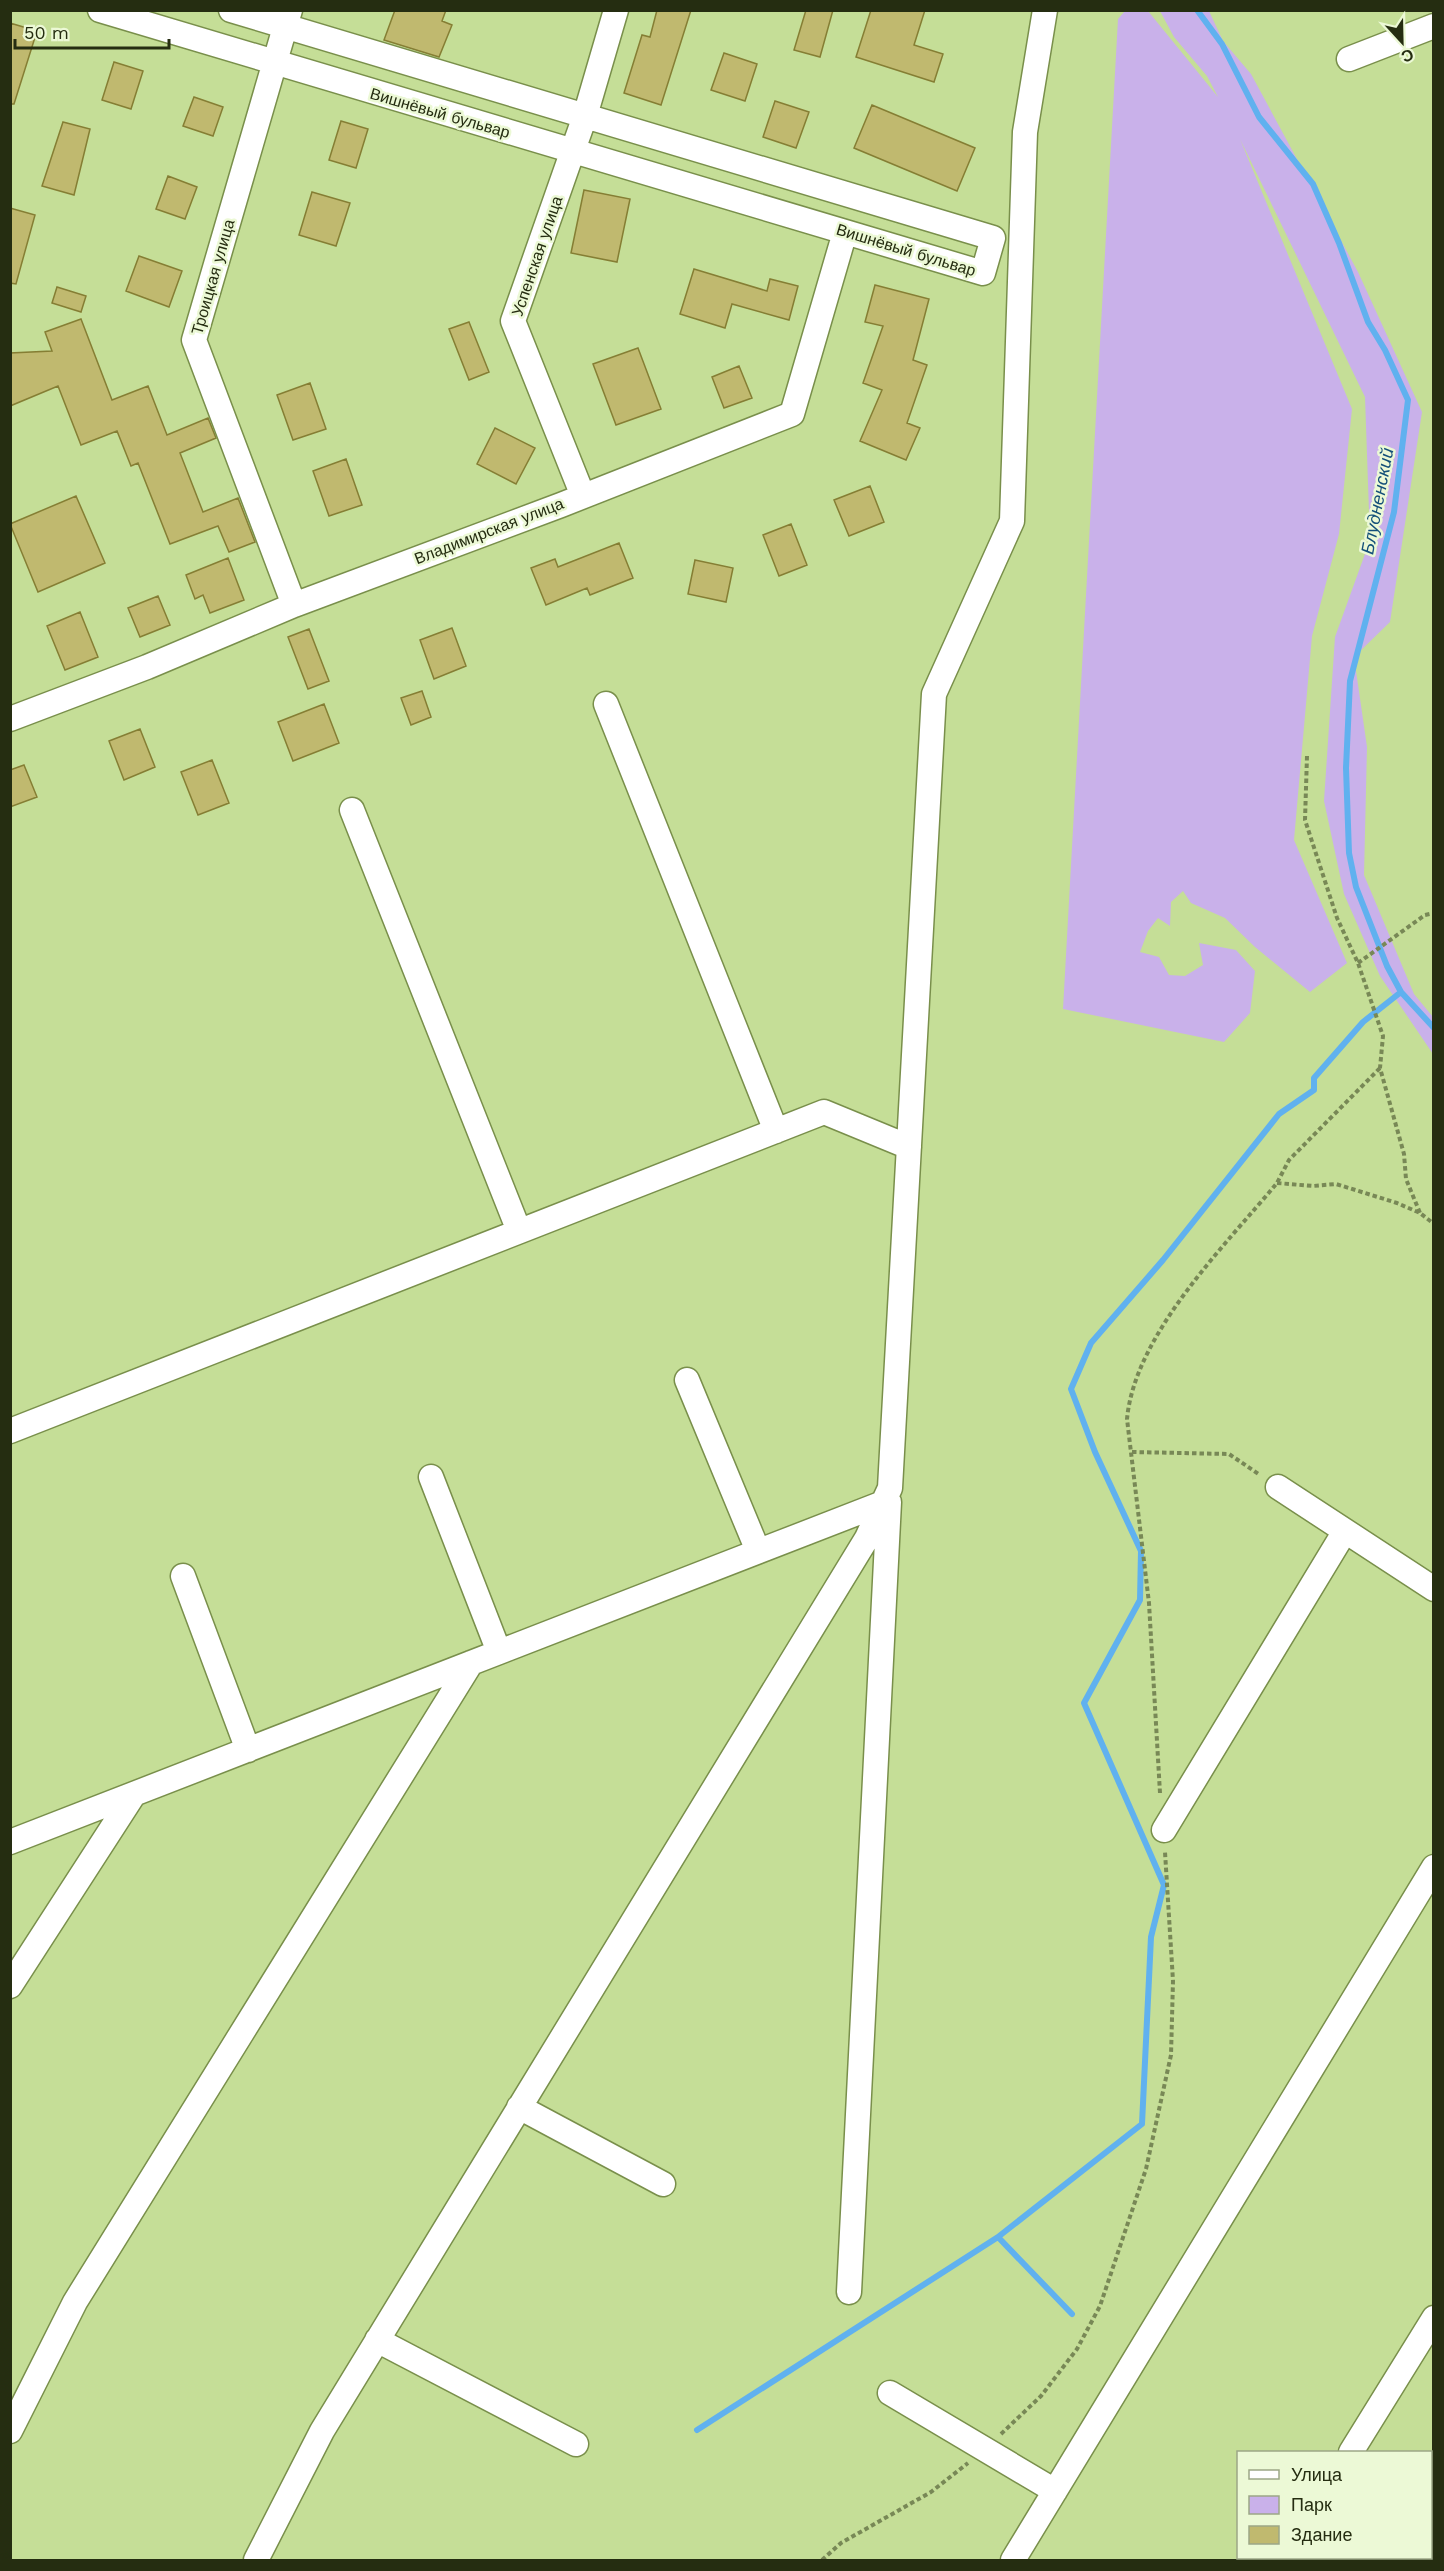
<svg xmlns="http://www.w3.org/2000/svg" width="1444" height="2571" viewBox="0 0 1444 2571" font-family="'Work Sans',sans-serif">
<rect width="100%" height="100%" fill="#c5de97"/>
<path fill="#c9b1ea" d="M1125,11H1148L1218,97L1207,76L1174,37L1160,11H1209L1223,41L1251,74L1358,272L1422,412L1390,622L1354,657L1367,747L1364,875L1414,994L1433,1017V1054L1380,976L1344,894L1324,801L1335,637L1370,540L1365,397L1240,139L1352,409L1339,534L1312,636L1294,840L1347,963L1310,992L1255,947L1225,918L1191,903L1183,891L1171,902L1170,926L1158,918L1148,931L1140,952L1159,957L1169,975L1185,976L1203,965L1199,943L1236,950L1255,971L1250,1013L1224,1042L1063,1009L1118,19Z"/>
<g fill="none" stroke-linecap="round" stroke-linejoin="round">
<path stroke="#60b1ef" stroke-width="6" d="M1197,10L1222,44L1259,117L1313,184L1339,243L1368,322L1385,350L1408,400L1394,512L1350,681L1346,768L1349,853L1356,887L1387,966L1401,992L1434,1028
M1072,2314L998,2237L1142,2124L1151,1937L1164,1885L1084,1703L1140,1600L1141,1551L1095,1452L1071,1389L1091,1343L1163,1260L1279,1114L1314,1090V1078L1363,1022L1401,992
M697,2430L998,2237"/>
</g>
<path fill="#c0b96f" stroke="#857e34" stroke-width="1.5" d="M395,10H446L442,21L452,25L439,57L384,40Z
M657,10H691L661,105L624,93L642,35L650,37Z
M806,10H833L820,57L794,50Z
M871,10H925L914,45L943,54L934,82L856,57Z
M10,23L37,31L14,104H10Z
M724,53L757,64L745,101L711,90Z
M114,62L143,71L131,109L102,100Z
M194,97L223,107L213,136L183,126Z
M775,101L809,112L796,148L763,137Z
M872,105L975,148L957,191L854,148Z
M341,121L368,129L356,168L329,160Z
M63,122L90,129L74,195L42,186Z
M168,176L197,187L185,219L156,209Z
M584,190L630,199L617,262L571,253Z
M312,192L350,203L336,246L299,235Z
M10,208L35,215L16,284L10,283Z
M139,256L182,271L169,307L126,291Z
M694,269L767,291L770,279L798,286L789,320L732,304L725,328L680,314Z
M875,285L929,299L913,360L927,365L907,423L920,428L906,460L860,441L882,390L863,383L883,326L865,322Z
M57,287L86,296L81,312L52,303Z
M81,319L112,400L148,386L167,435L208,418L216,438L180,453L203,512L238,498L255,542L229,552L218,526L170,544L138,463L131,466L117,431L81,445L58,386L10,406V353L52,351L45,332Z
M469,322L489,372L469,380L449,329Z
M638,348L661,409L616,425L593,364Z
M739,366L752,398L724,408L712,377Z
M310,383L326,429L293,440L277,395Z
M495,428L535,448L516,484L477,464Z
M346,459L362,505L329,516L313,471Z
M870,486L884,522L849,536L834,500Z
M76,496L105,563L38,592L10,524Z
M791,524L807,565L779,576L763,535Z
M619,543L633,578L590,595L587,588L546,605L531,568L555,559L558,567Z
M228,558L244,600L210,613L203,595L195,599L186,575Z
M695,560L733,568L726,602L688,594Z
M158,596L170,625L140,637L128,608Z
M80,612L98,657L65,670L47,626Z
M452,628L466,666L434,679L420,640Z
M309,629L329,681L308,689L288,637Z
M422,691L431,717L411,725L401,698Z
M324,704L339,743L293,761L278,722Z
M140,729L155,767L124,780L109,741Z
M212,760L229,803L198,815L181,772Z
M24,765L37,797L10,807V770Z"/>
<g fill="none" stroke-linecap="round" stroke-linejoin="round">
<g stroke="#798f4b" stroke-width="27">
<path id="minor" d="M100,10L983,273L993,238L231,10
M290,10L194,340L294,605
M1349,59L1434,26
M583,496L513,321L585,116L616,10
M606,704L776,1131
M10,719L147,667L294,605L561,505L792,414L845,232
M352,810L519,1231
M687,1380L758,1551
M10,1431L824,1112L909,1147
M431,1477L499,1652
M1278,1487L1434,1589
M183,1576L248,1750
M1164,1830L1345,1531
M10,1842L883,1503
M10,1986L134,1794
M519,2107L663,2184
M849,2292L889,1502
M377,2340L576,2444
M890,2393L1055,2491
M10,2431L75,2302L471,1663
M1351,2452L1434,2318
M256,2560L322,2431L867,1538L890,1488L934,694L1012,521L1025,132L1045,10
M1013,2560L1434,1867
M1286,2560L1288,2558"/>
</g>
<path stroke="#788856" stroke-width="4" stroke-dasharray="4.5 3" stroke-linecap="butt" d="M1307,756L1305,820L1337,918L1358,963L1383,1036L1380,1068L1404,1154L1406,1179L1420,1213
M1358,963L1425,915L1434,913
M1277,1183L1313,1186L1336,1184L1397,1203L1420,1213L1434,1224
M1132,1452L1229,1454L1260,1475
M1160,1793L1149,1603L1127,1419C1135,1334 1224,1247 1277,1183L1289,1160L1380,1068
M1001,2434L1041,2396L1077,2349L1100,2306L1146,2169L1171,2055L1173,1981L1165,1852
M822,2560L841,2543L931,2492L968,2463"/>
<use href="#minor" stroke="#fff" stroke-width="24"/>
</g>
<g text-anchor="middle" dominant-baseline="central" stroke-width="5" stroke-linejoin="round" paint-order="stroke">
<g font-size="16" fill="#252d11" stroke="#ecf9d6">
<text transform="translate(440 113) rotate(16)">Вишнёвый бульвар</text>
<text transform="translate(906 250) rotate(17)">Вишнёвый бульвар</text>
<text transform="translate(537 256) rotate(-71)">Успенская улица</text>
<text transform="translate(213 277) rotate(-74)">Троицкая улица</text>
<text transform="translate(489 531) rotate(-21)">Владимирская улица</text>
</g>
<g font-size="18" font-style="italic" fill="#145079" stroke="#ecf9d6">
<text transform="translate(1377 501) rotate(-79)">Блудненский</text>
</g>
</g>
<rect width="1444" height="2571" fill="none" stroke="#252d11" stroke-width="24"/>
<rect x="1237" y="2451" width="195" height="108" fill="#ecf9d6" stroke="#9ca787" stroke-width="1.5"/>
<rect x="1249" y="2470" width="30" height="9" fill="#ffffff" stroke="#9ca787" stroke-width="1.5"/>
<text x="1291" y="2481" font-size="18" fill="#252d11">Улица</text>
<rect x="1249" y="2496" width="30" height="18" fill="#c9b1ea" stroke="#9ca787" stroke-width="1.5"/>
<text x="1291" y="2511" font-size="18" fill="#252d11">Парк</text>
<rect x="1249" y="2526" width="30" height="18" fill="#c0b96f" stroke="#9ca787" stroke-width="1.5"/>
<text x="1291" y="2541" font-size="18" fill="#252d11">Здание</text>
<g transform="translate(1402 42) rotate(158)" stroke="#ecf9d6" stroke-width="4.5" paint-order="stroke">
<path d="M0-4.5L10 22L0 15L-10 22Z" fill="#252d11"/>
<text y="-9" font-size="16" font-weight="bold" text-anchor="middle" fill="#252d11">С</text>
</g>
<path d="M15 39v9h154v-9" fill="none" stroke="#252d11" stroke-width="3"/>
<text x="24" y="39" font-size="18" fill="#252d11" stroke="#ecf9d6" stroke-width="4.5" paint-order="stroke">50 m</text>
</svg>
